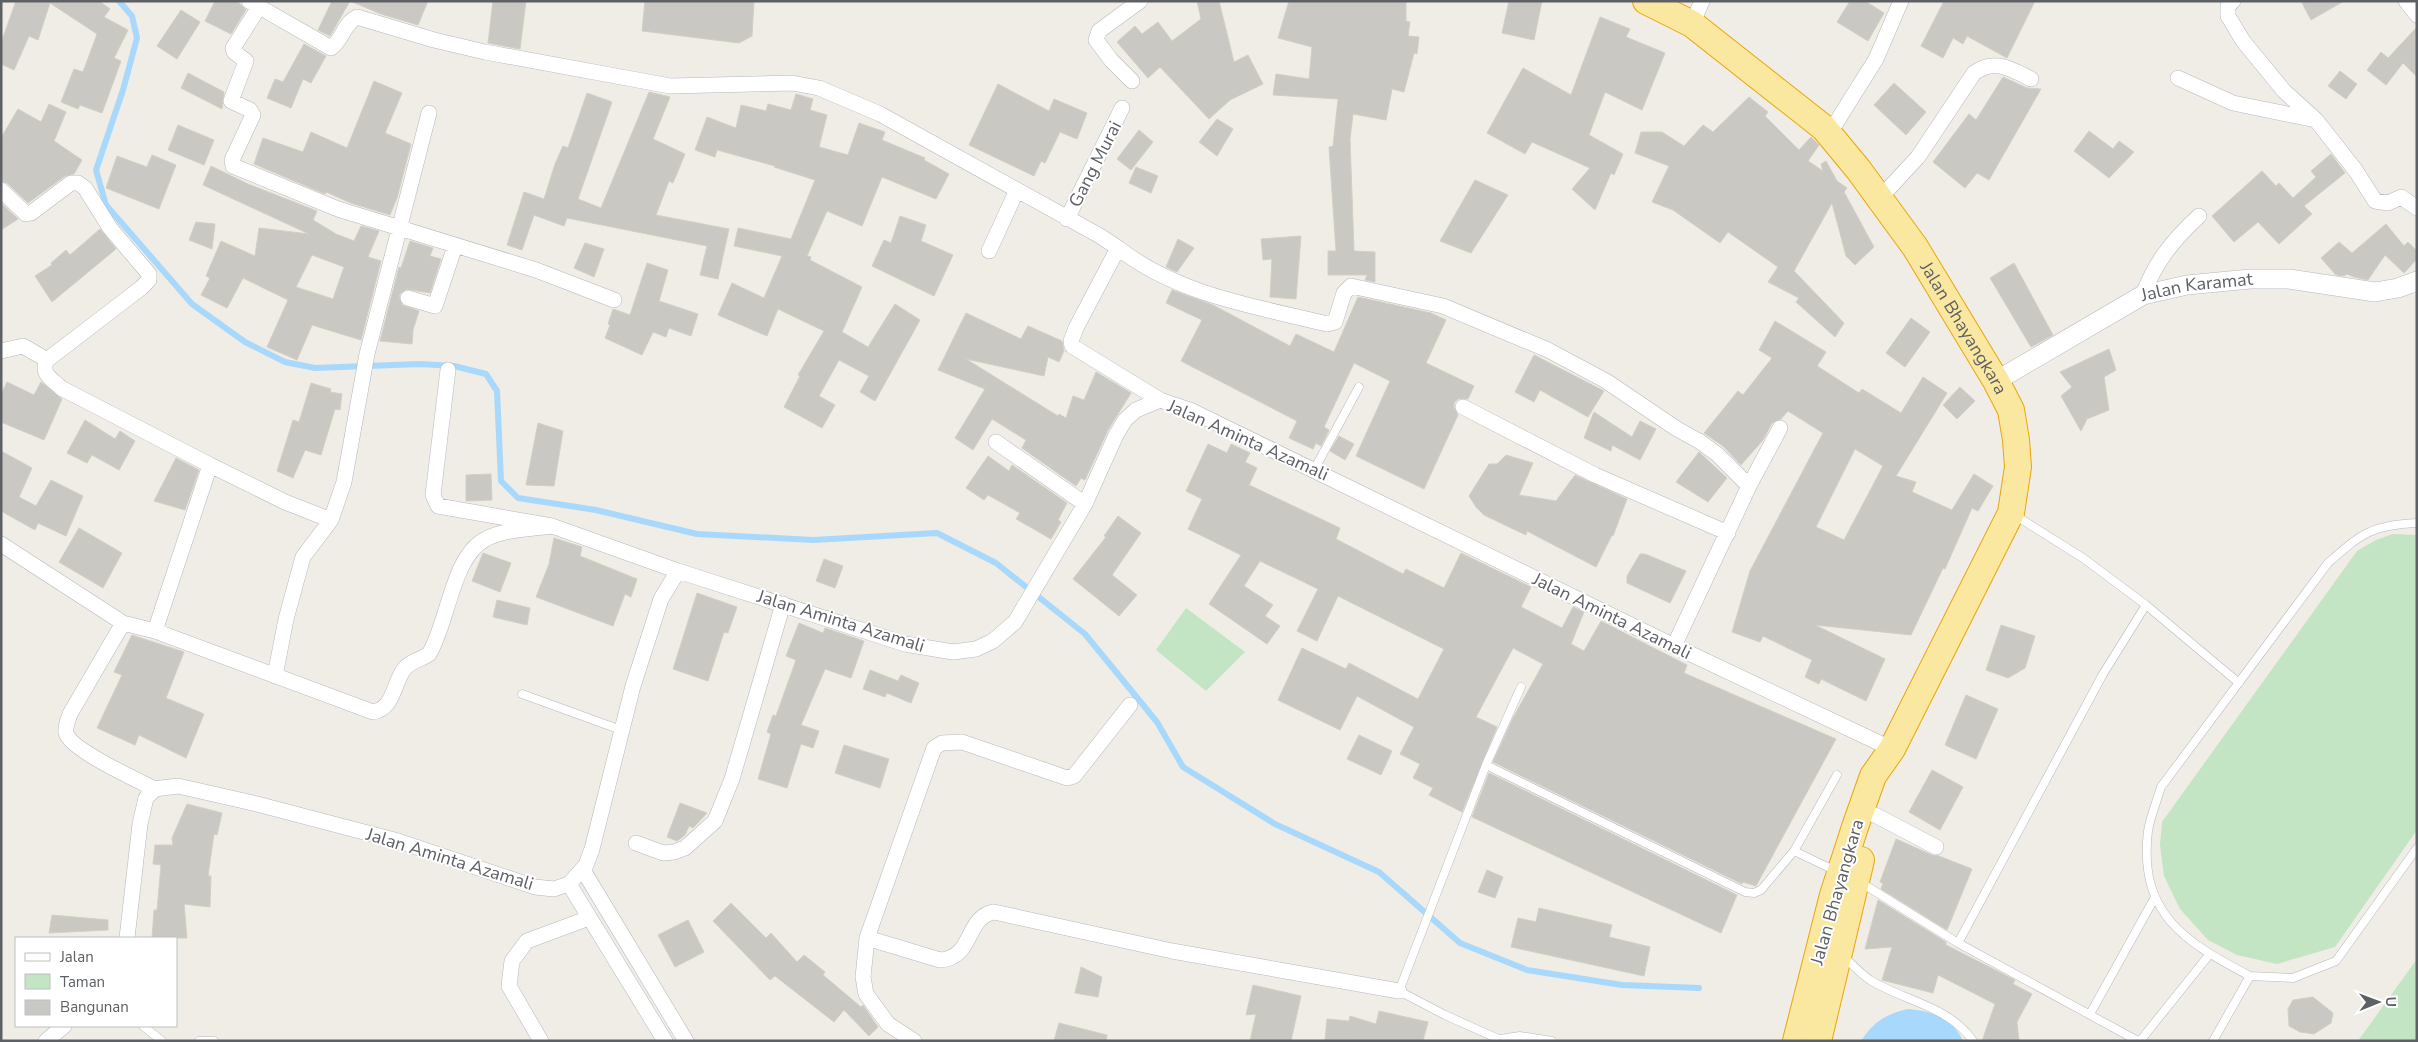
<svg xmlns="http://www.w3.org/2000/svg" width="2418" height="1042" viewBox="0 0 2418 1042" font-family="'Nunito Sans',sans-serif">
<rect width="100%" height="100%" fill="#efede5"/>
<path fill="#c3e5c3" d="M2393,534L2417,535V830L2335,947L2277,964L2237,955L2208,940L2180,909L2164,876L2160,845L2162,822L2357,551L2376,540Z
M1186,608L1245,652L1206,691L1156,650Z
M2417,959V1041H2358Z"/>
<path fill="#a8d8fc" d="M1908,1009C1931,1011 1953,1018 1963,1041H1861C1873,1022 1886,1014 1908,1009Z"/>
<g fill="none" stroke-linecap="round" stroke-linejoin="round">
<path stroke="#a8d8fc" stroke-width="6" d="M119,1L132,16L137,38L123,90L96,170L106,205L192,304L245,342L285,362L315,368L420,364L454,366L486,374L497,391L501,481L518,498L596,510L697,534L813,540L937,533L996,563L1085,634L1157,722L1183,767L1275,824L1379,872L1460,943L1527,970L1622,985L1699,988"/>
</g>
<path fill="#cac8c2" stroke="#d4cfc4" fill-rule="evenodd" d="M16,1H99L110,9L104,17L128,30L114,58L121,61L102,113L80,105L78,109L61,102L74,69L83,72L97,34L50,3L38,40L29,36L14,70L1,64V43Z
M215,1H237L246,10L231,34L205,21Z
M332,1H350L330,36L318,30Z
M350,1H428L418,25L381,14Z
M493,1H526L520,49L488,43Z
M645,1H754L752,36L739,43L642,31Z
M1197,1H1219L1234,62L1248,55L1263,84L1230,100L1209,119L1160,67L1148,78L1117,42L1135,26L1142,34L1158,22L1172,41L1201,19Z
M1289,1H1406V21L1410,22L1408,36L1419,37L1417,54L1414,53L1404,92L1392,89L1386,120L1353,114L1350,139L1354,251L1375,252V282L1365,280L1367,275H1328V251H1336L1329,147L1333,146L1338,99L1273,95L1276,74L1309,79L1312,47L1278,38Z
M1509,1H1542L1534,40L1502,33Z
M1850,1H1865L1884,13L1868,41L1837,22Z
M1944,1H2035L2007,58L1967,36L1963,44L1953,38L1943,58L1921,46Z
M2301,1H2344L2311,20Z
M181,10L200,22L177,59L157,46Z
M1600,17L1630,29L1626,37L1665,53L1642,110L1605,92L1589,135L1623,154L1614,175L1611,173L1595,210L1572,189L1590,168L1532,142L1525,154L1487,133L1523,68L1571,95Z
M2417,27V77L2403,63L2386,85L2367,70L2381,52L2388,58Z
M304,44L326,56L311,83L303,79L291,108L267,98L275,79L283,82Z
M2340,71L2357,84L2346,99L2328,86Z
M188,73L224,92L222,109L181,88Z
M2003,77L2027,88L2041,89L1989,180L1977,173L1965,188L1933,162L1969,114L1976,120Z
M374,81L402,93L385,133L411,144L397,198L390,215L351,203L326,192L325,194L254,164L263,138L303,152L311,132L347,148Z
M1894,83L1926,112L1906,135L1874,105Z
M998,84L1049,111L1054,99L1087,113L1077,139L1060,132L1045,163L1041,161L1034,176L969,145Z
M649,92L670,97L653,139L685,154L673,183L669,181L656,215L729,229L718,279L700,275L707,246L567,218L564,226L534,215L522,250L507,245L524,192L544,199L555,164L563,146L568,148L587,93L612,102L578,199L601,208Z
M796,94L813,99L810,110L827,115L819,147L848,155L859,123L885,132L882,140L925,158L924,160L949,174L936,199L882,177L862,226L827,211L807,256L811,257L810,260L862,287L842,332L868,347L895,304L920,320L875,401L860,392L869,376L839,360L819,396L835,405L822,428L784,407L800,376L798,375L824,331L778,309L767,336L718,315L732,283L764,298L782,256L734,246L738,228L791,239L815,180L774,167L775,166L717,150L715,157L695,150L707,117L736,128L741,105L766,111L768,104L791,110Z
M1749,97L1768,112L1765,116L1799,150L1811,137L1819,145L1808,161L1823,171L1821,164L1826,161L1837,181L1847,188L1844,192L1874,247L1855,265L1846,256L1832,203L1794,271L1844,323L1835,337L1796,302L1799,298L1768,282L1778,267L1728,232L1720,243L1673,210L1652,202L1669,166L1635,153L1641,132H1662L1684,146L1703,125L1713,132Z
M49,104L66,112L54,141L82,160L74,174L65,176L28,203L7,183L1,181V138L18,109L41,122Z
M1217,119L1233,129L1217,156L1199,142Z
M178,125L214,140L204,165L168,150Z
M1139,130L1153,142L1131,170L1117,159Z
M2089,131L2113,149L2119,141L2134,152L2109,178L2074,151Z
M2331,154L2345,173L2304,206L2312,214L2279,244L2258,222L2234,242L2212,216L2262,171L2276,186L2279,183L2293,198L2316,177L2311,171Z
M152,155L176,165L159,209L106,188L117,156L147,167Z
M211,166L248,184L317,211L313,220L336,234L354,241L361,226L379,231L368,257L381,261L361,340L312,325L297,360L267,347L288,300L243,278L227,308L201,295L210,278L206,276L221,241L255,256L259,228L309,234L203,185ZM312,255L344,267L333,299L296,287Z
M1136,167L1158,176L1151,193L1129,183Z
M1475,180L1508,195L1471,253L1440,241Z
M1,203L18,219L1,230Z
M900,216L926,225L921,241L953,255L934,296L872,266L884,240L891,243Z
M196,222L215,224L212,249L189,240Z
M2386,224L2404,246L2408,242L2417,251V259L2404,273L2385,255L2368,280L2354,277L2347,274L2344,276L2336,275L2321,258L2339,242L2352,253Z
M100,229L116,249L52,302L35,276L52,265L51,263L66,250L70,255Z
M1301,236L1296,299L1270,297L1272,259L1263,260L1261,239Z
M1178,239L1194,248L1177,272L1166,267Z
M410,241L433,248L430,256L441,259L430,293L406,289L399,295L402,305L419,311L413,330L412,344L380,341L399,267L401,268Z
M585,243L604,249L594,277L574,268Z
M647,263L668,270L659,301L698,314L691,336L669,328L666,337L653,332L642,355L605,338L610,325L608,324L613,309L630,315Z
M2014,263L2053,335L2031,347L1990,278Z
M1172,290L1213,305L1290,346L1296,334L1334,352L1358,297L1431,313L1446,320L1426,363L1474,386L1468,399H1458L1454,403V408L1458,415L1424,489L1356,456L1390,381L1354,363L1324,427L1329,430L1321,446L1316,443L1313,449L1289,438L1297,421L1181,361L1202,320L1166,303Z
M966,313L1021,339L1028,326L1062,341L1064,351L1059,362L1048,357L1044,376L966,359L1058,416L1059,414L1066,418L1073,396L1084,400L1096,372L1131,393L1108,430L1085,480L1081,478L1076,486L1022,448L1026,440L992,419L973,450L955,438L985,389L938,370Z
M1911,318L1930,332L1905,367L1886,353Z
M1775,321L1826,352L1817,366L1859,393L1862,389L1901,413L1923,377L1947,393L1896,476L1916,482L1912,492L1952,510L1974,474L1993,486L1978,511L1972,508L1945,569L1943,568L1911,635L1815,625L1885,659L1866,701L1821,679L1819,684L1805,677L1812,660L1763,636L1760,642L1732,632L1750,571L1823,433L1788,411L1781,419L1772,423L1763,440L1741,465L1723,446L1704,433L1738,391L1743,395L1772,358L1759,350ZM1855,449L1883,466L1844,540L1816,527Z
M2109,349L2116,370L2104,377L2109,410L2087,419L2081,431L2061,396L2072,387L2060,372Z
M1534,355L1604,391L1588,417L1540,390L1534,402L1515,392Z
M7,382L34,395L41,382L62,399L44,440L1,422V394Z
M311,383L331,389L330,392L342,394L340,410L335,409L321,455L305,450L293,478L277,471L293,420L299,422Z
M1960,387L1975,401L1957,419L1943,405Z
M1594,412L1632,437L1640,421L1656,429L1640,460L1612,445L1611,451L1584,438Z
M85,420L115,439L120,431L135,441L119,470L92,455L87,463L67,453Z
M538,423L563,431L554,486L526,485Z
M1339,436L1354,444L1345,460L1330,451Z
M1208,444L1227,453L1231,444L1250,453L1245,462L1257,468L1249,485L1340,528L1336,539L1403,574L1406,569L1444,588L1461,553L1531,587L1521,607L1562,628L1573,607L1584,612L1571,644L1584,651L1601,621L1687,665L1684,673L1836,739L1756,886L1743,882L1742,884L1493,762L1513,718L1543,664L1513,648L1476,717L1497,727L1462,812L1429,795L1433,788L1413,778L1420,764L1400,754L1414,727L1357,696L1340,730L1278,700L1302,648L1346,669L1349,663L1418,699L1444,649L1338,596L1317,641L1297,631L1318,589L1260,561L1244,586L1273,605L1265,616L1280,626L1267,644L1209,604L1241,555L1188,529L1202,499L1186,491Z
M1,451L32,468L19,497L36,506L51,480L83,496L66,536L38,523L35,530L1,511Z
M1699,452L1727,478L1708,502L1676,482Z
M1506,455L1533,463L1519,495L1556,501L1575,475L1627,499L1613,536L1612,535L1596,567L1527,531L1526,535L1513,529L1484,515L1476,507L1469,496L1489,464H1497Z
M988,456L1009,471L1012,465L1067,503L1058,520L1061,522L1051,539L1016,519L1020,513L988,495L984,500L966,488Z
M176,458L199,470L185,510L154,501Z
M491,474L492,500L466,501V475Z
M1118,516L1141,533L1112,575L1137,595L1119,616L1073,579L1106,537L1104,536Z
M79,528L122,553L103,588L59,562Z
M554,538L582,547L580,556L637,579L631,597L625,594L613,626L536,597L549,564Z
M483,553L511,563L500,592L472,581Z
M1640,554H1645L1686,571L1670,603L1627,583V576Z
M824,559L843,566L835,588L816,581Z
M697,593L737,607L728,633L724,632L708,681L673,669Z
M497,600L530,608L527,625L493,617Z
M799,623L823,633L825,628L864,641L851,678L825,669L801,725L819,731L813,748L801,744L787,788L758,779L771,734L767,732L773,715L776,716L796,660L786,656Z
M2001,625L2035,636L2025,668L2008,678L1986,670Z
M132,635L184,652L166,698L204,714L186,758L139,735L135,745L97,728L122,675L114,672Z
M870,670L898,681L901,675L919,683L911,703L887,693L885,697L863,689Z
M1966,695L1998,709L1976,759L1945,745Z
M1359,735L1392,751L1381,775L1347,759Z
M844,745L889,759L880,788L835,773Z
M1932,770L1963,787L1940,830L1909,812Z
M1489,773L1737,895L1721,933L1472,817Z
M680,803L707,813L693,828L689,826L685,835L677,841L667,837Z
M187,804L222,813L217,835L214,834L208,876H211L210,907L184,904L187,938H152L154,910H157L161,865L153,864L155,845H173L172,838Z
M1896,839L1932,855L1939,856L1972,869L1947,930L1881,889L1883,883L1880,882Z
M1487,870L1503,877L1495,898L1478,892Z
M1878,900L1946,942V945L2015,980L2013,984L2032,994L2017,1022L2019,1041H1982L1995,1004L1938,975L1933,993L1882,980L1892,947L1865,949Z
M731,903L766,938L771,933L797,962L804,955L825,972L823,975L861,1007L863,1005L878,1027L869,1036L844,1010L834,1022L775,976L770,980L713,921Z
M1539,908L1612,925L1609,937L1650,947L1644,976L1511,947L1518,918L1536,922Z
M52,915L108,920V930L49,933Z
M688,920L704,952L675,967L658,935Z
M1081,967L1102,977L1098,997L1075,993Z
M1253,985L1301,996L1291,1041H1250L1256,1014L1246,1015Z
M2313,997L2333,1013L2331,1023L2314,1034L2300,1032L2289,1026L2288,1009L2293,1000Z
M1379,1011L1428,1022L1423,1041L1325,1040L1327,1019L1349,1021L1350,1016L1376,1024Z
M1059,1023L1107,1035L1106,1041H1054Z"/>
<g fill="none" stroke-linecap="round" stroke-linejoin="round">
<g stroke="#b6b8bc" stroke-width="9">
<path id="service" d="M1314,470L1359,387
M2146,605L2239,683
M1521,687L1486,765L1745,892L1754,893L1761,890L1794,851L1836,871
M522,694L621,730
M1486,765L1399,991L1445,1015L1503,1041
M1794,851L1837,775
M1860,882L1958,943L2138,1041
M1958,943L2103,674L2146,605L2083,558L2013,514
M1844,957C1852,964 1861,974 1870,980C1904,1001 1949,1006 1973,1041
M2250,976C2185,942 2138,914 2148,831C2150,817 2157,801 2161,787L2328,563C2361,534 2371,525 2417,523
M2090,1014L2154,899
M143,1026L162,1041
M1500,1039L1520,1036L1552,1041
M199,1041H214
M2140,1041L2209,955
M2213,1041L2250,976L2293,978L2336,961L2417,848"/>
</g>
<g stroke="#b6b8bc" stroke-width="16">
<path id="minor" d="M249,1L331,48C342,41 344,23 357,17L434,40L485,52L670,86L792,83L819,88L880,114L1100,236L1118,248L1076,328L1071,341L1072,346L1160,400
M2233,1L2228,6V16L2243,41L2284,91L2316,120L2356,171L2375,201L2388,203L2401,197L2417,208
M2406,1L2417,15
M259,7L233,48L234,52L246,61L231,101L250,110L253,115L232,160L233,166L338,209L536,270L614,300
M1692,24L1702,1
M2178,78L2233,103L2316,120
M1132,81L1111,60L1096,40L1099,31L1140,1
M1829,134L1876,59L1901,1
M1,190L26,214L31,213L71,183H78L85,188L110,228L149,274V280L141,288L47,360C40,374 52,379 61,388L210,465L155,631
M1880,198L1918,157L1974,73C1994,58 2011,69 2031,79
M1067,219L1122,108
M1118,248C1178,295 1254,306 1327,324L1335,322L1344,293L1351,286L1443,306L1548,350L1606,381L1677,429L1699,441L1717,454L1749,486
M989,251L1017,190
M2143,295C2155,262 2173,240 2199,216
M408,298L435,306L455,246
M1,351L23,346L47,360
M448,370L433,495L438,506L552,526L678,571
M1463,407L1595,475L1728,533
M996,442L1085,504
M210,465L285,502L331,520L344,482L367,354L429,113
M1,544L123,623L155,631L373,712C395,708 393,682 405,668C411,661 422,659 429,654C448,623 452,558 484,540C503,529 530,529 552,526
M123,623L70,714C68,720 65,726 66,733C71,750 137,780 155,789
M1674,646L1749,486L1780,428
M275,676L286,619L303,557L331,520
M1875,815L1936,847
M636,843L663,853L674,852L685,848L715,821L732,779L783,604
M583,870L686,1041
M569,884L665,1041
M127,938L140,824L146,798L155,789L162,788L178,786L257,804L398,841L535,887L554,889L569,884L586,865L592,849L633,686L661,599L678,571L905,644L953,652L976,649L993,641L1015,622L1085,504L1116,435L1125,420L1136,410L1160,400L1190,410L1674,646L1892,749
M867,938L940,960C974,958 965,917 994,912L1172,951L1399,991
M46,1041L64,1026
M541,1041L509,986L512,961L527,941L589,918
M914,1041L888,1024L866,994L863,977L867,938L934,748L942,743L962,742L1067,778L1074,776L1130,705"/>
</g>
<g stroke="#b6b8bc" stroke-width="20">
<g id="tertiary">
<path id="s1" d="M1996,381L2143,295L2187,285L2250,279H2289L2375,292L2398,288L2417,281"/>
</g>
</g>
<g stroke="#eca508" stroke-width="28">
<g id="trunk">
<path id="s2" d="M1646,1L1692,24L1824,128L1858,169L1915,247L1996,381L2011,410L2016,440L2018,467L2011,513L1892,749L1873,776L1855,827L1833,895L1796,1041"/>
<path d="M1818,1041L1861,860"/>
</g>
</g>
<use href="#service" stroke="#fff" stroke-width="8"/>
<use href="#minor" stroke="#fff" stroke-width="15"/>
<use href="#tertiary" stroke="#fff" stroke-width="19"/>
<use href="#trunk" stroke="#fae7a0" stroke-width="26"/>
</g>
<g text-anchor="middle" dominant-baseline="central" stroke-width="4" stroke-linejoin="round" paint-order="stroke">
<g font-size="18" fill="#5d6165" stroke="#fff">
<text transform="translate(1095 164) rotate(-63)">Gang Murai</text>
<text stroke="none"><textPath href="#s1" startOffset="225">Jalan Karamat</textPath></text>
<text stroke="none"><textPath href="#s2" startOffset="464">Jalan Bhayangkara</textPath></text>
<text transform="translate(1248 440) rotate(24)">Jalan Aminta Azamali</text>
<text transform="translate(1612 616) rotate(26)">Jalan Aminta Azamali</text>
<text transform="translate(841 621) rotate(17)">Jalan Aminta Azamali</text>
<text transform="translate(450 859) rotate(17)">Jalan Aminta Azamali</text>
<text transform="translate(1837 892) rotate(-74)">Jalan Bhayangkara</text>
</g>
</g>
<rect width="2418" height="1042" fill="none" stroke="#5d6165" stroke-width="5"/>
<rect x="15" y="937" width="162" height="90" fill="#ffffff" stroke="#bec0c1"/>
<rect x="25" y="953" width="25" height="8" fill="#ffffff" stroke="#bec0c1"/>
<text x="60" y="962" font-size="15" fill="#5d6165">Jalan</text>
<rect x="25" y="974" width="25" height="15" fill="#c3e5c3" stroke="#bec0c1"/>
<text x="60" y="987" font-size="15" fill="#5d6165">Taman</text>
<rect x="25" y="1000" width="25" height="15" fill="#cac8c2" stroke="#bec0c1"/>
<text x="60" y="1012" font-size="15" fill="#5d6165">Bangunan</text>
<g transform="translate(2378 1002) rotate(89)" stroke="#ffffff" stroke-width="4" paint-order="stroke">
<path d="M0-4L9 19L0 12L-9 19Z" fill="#5d6165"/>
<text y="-8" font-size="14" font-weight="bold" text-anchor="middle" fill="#5d6165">U</text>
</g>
</svg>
